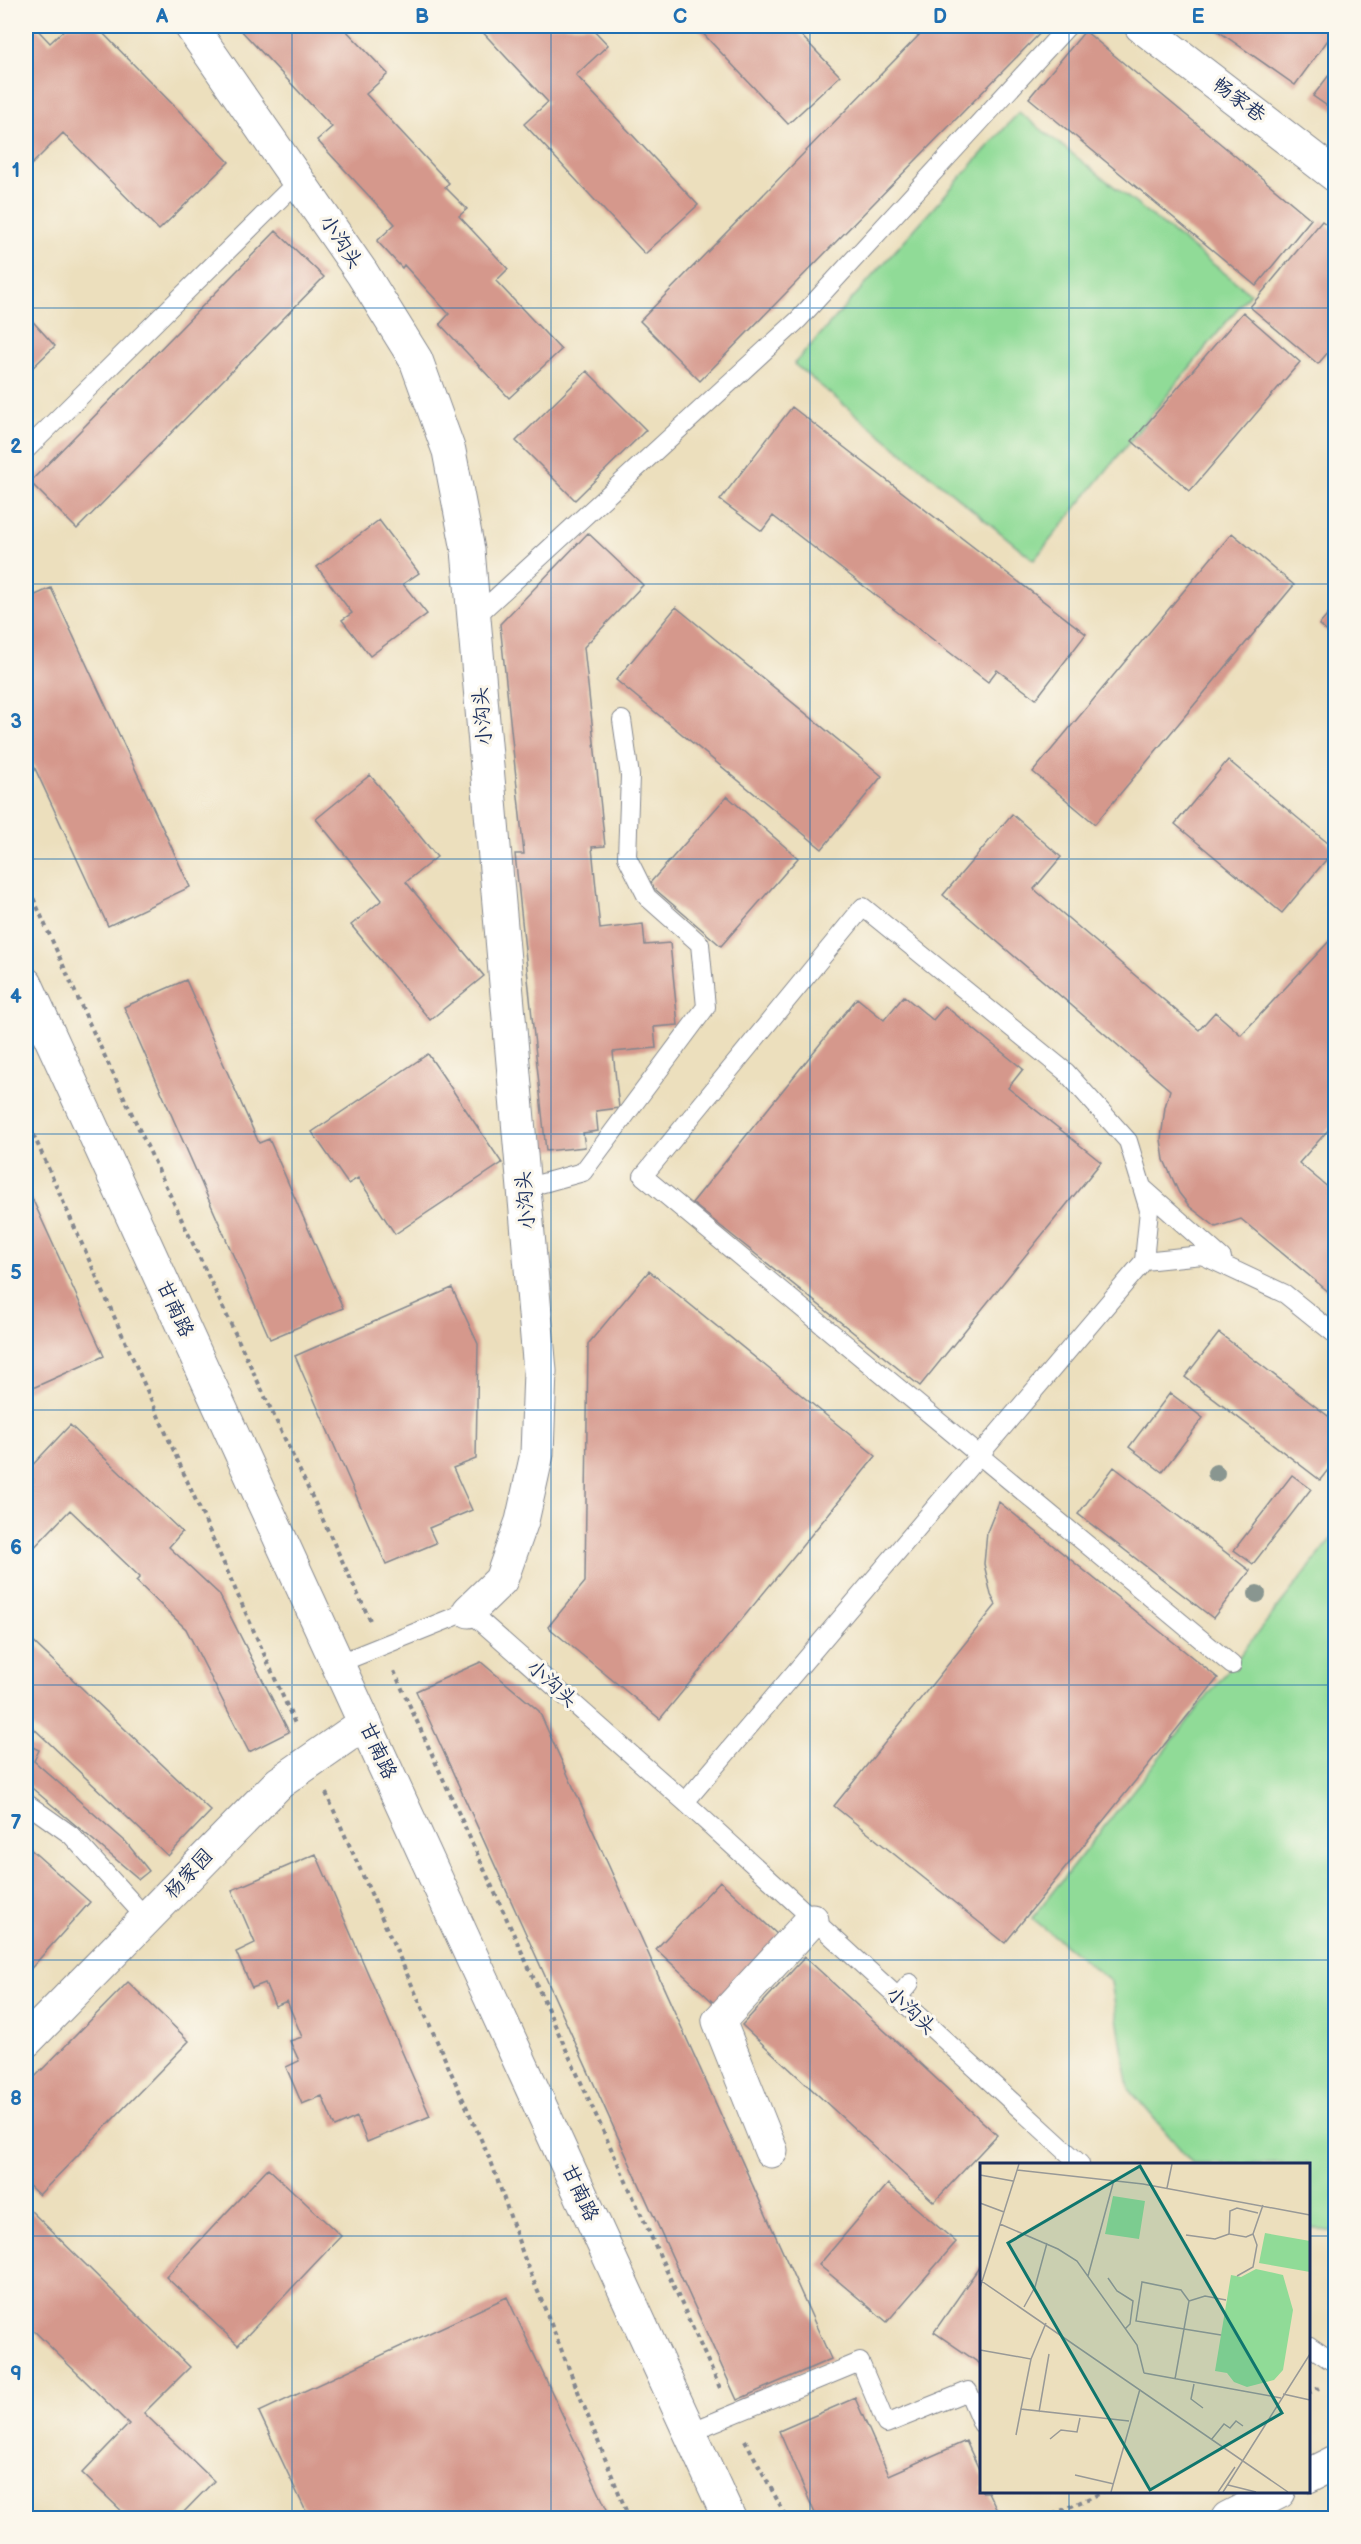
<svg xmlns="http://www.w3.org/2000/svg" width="1361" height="2544" viewBox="0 0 1361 2544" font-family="'Balsamiq Sans','LXGW WenKai TC',sans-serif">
<rect width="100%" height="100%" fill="#fbf7ec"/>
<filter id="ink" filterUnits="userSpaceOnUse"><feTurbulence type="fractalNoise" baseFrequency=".0167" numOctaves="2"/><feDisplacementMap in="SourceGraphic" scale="12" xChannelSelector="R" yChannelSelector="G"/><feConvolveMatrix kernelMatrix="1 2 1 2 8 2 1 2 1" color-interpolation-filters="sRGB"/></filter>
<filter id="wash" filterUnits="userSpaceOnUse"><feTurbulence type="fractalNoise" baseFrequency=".008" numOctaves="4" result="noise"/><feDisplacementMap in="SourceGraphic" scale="24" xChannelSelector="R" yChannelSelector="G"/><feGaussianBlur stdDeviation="1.35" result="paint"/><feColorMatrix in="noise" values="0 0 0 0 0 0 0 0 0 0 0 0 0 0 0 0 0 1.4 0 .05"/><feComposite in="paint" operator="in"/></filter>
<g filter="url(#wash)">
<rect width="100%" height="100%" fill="#ecdfbd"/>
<path fill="#90db97" stroke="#56857a" stroke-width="1.5" d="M1019,112L1250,293L1034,560L794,364Z
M1335,1535V2232L1309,2228L1308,2164H1193L1129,2089L1111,1982L1032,1918Z"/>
<g id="blocks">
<path fill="#d5988c" d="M28,26H34L50,43L68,26H96L229,162L159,230L63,133L26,170V28Z
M237,26H342L388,74L366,94L449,183L445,187L467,209L459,216L508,269L496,281L561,350L509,398L440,324L449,314L404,265L402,268L377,241L395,224L317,140L332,127Z
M477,26H590L608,45L576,75L698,205L645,254L524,124L548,102Z
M696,26H792L840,76L788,124Z
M928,26H1047L700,381L640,321Z
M1211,26H1336V29L1295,85Z
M1085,31L1311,219L1256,286L1029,98Z
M1336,66V112L1313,96Z
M1322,221L1336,232V343L1318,364L1250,307Z
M276,231L324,277L77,529L30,482Z
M1243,312L1300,362L1190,491L1132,441Z
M26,314L55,346L26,374Z
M587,371L646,430L575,500L516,441Z
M792,407L1086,634L1036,699L997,670L988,682L773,516L762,531L720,500Z
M379,520L419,573L403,584L427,614L370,656L342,620L352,613L317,567Z
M588,533L643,585L584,647L605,846L592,847L600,929L643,924L645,945L670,943L678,1025L654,1027L656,1048L613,1052L619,1108L596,1111L598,1131L583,1133L585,1147L546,1151L515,854H524L500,624Z
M1232,533L1294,585L1095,824L1033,772Z
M26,587L31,597L51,588L190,887L108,926L26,749Z
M1336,606V639L1319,625Z
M676,607L882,776L822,849L616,680Z
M1228,760L1335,849L1282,913L1175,824Z
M370,775L437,857L406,882L484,976L430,1020L351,925L382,900L316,819Z
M727,796L798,858L721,946L649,884Z
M1012,814L1061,857L1034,889L1199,1030L1215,1012L1241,1035L1336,934V1121L1299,1163L1336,1194V1298L1241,1219L1216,1227L1190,1207L1179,1193L1164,1160L1161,1139L1165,1107L1170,1090L943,895Z
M186,980L259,1143L269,1139L343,1308L270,1339L124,1007Z
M904,996L933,1020L945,1006L1023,1069L1008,1088L1101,1162L920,1386L692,1203L857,998L884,1020Z
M428,1054L502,1163L395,1234L358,1178L348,1184L312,1132Z
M26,1185L104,1356L26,1391Z
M649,1271L876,1456L660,1719L548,1627L585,1582L588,1344Z
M452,1288L478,1344L476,1459L453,1468L472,1510L429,1528L436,1543L386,1564L295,1356Z
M1219,1333L1336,1422V1460L1320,1480L1185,1377Z
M1170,1393L1203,1418L1162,1472L1129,1447Z
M70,1425L182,1532L169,1547L219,1594L289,1732L249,1752L186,1629L136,1581L140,1577L70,1510L26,1556V1472Z
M1114,1467L1250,1571L1213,1618L1078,1514Z
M1292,1475L1311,1489L1253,1564L1234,1550Z
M999,1502L1218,1678L1005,1943L834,1806L996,1605L991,1595L984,1564L987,1532Z
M26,1635L211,1811L168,1856L26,1721Z
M481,1662L539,1711L831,2359L737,2400L416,1691Z
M26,1744L39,1750L34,1761L126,1842L149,1871L139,1879L26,1783Z
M29,1848L90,1902L26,1974V1853Z
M316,1854L430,2116L367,2142L357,2117L335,2127L322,2096L302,2104L286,2067L299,2061L290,2041L302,2037L287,2001L275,2006L265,1983L252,1988L236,1952L255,1943L232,1890Z
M720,1881L779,1936L716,2005L656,1949Z
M805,1957L997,2135L934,2202L742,2025Z
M128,1982L189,2041L39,2195L26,2183V2086Z
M268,2168L341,2236L238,2345L166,2277Z
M888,2184L956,2242L887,2322L819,2265Z
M26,2206L190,2367L144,2413L214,2481L178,2518H129L82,2473L129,2424L26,2323Z
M980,2266L982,2268V2365L934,2332Z
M507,2297L611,2518H309L259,2412Z
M855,2398L889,2475L966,2441L982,2476V2492H988L1000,2517L817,2518L779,2431Z"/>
</g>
</g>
<g filter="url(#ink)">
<use href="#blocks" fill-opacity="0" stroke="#84878e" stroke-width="1.5"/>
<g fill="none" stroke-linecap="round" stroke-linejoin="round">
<g stroke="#84878e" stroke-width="20">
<path id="service" d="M26,450L299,180
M474,618L798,320L1068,26
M525,1188L583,1172L706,1007L700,944L647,897L627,857L630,776L622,720
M1144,1189L1222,1258
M1144,1261L1202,1255L1285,1294L1336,1335
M337,1664L469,1611L685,1802L1080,2164
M685,1802L1144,1261L1149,1210L1128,1141L1066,1072L863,907L643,1176L1232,1665
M26,1803L71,1835L146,1918
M897,1998L910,1983
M1308,2345L1336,2364
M690,2432L860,2362L886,2424L968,2391L982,2424"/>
</g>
<g stroke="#84878e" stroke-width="35">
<path id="minor" d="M191,26L362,273L416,360L449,451L468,550L540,1371L537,1454L522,1521L501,1580L469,1611
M1141,26L1336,176
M26,2041L279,1783L365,1723
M771,2151L719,2021L812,1920"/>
</g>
<g stroke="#84878e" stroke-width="35">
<path id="tertiary" d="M26,984L729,2518
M1308,2476L1336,2462
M1228,2518L1279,2492"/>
</g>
<path stroke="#84878e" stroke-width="4" stroke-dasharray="4.5 4.5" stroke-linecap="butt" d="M26,882L84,1012L370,1620
M26,1118L296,1726
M394,1671L720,2388
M326,1793L492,2164L524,2257L629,2518
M1308,2393L1319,2388
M745,2440L787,2518
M1045,2518L1103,2492"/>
<use href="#service" stroke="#fff" stroke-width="18"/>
<use href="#minor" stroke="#fff" stroke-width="33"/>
<use href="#tertiary" stroke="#fff" stroke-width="33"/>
</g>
<g fill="#899690">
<circle cx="1216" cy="1473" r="9"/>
<circle cx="1257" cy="1594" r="9"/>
</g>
</g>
<path fill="none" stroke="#1f6fb2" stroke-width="1.5" stroke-opacity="0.55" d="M292,26V2518M551,26V2518M810,26V2518M1069,26V2164M26,308H1336M26,584H1336M26,859H1336M26,1134H1336M26,1410H1336M26,1685H1336M26,1960H1336M26,2236H982M1308,2236H1336M1069,2492V2518"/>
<g text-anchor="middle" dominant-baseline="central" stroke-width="6" stroke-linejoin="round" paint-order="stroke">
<g font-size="20" fill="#1b2f5e" stroke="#fbf7ec">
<text transform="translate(1239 100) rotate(37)">畅家巷</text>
<text transform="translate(341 242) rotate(56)">小沟头</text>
<text transform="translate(483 716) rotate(-95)">小沟头</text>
<text transform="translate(526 1200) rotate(-95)">小沟头</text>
<text transform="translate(175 1309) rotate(65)">甘南路</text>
<text transform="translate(552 1684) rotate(42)">小沟头</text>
<text transform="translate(378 1751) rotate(65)">甘南路</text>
<text transform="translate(189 1874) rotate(-46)">杨家园</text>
<text transform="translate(911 2011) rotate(43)">小沟头</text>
<text transform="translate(580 2193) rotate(65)">甘南路</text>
</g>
</g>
<g transform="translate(980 2163)">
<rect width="330" height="330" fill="#ecdfbd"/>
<path d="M133,33L165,38L159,76L125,71ZM285,70L330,78V109L279,100ZM276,106L303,112L313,147L303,207L294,217L267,224L254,219L247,210L235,208L251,112L261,114Z" fill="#90db97"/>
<path fill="none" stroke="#989997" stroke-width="1.5" d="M37,7L163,21L330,52M0,12L33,18M187,25L192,1M0,40L24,49M20,61L78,86L97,98L157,182L164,210M273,71L266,74L249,71L250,48L257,45L278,50M206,72L235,76L249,71M108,113L134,17M257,113L273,104L277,82L273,71L283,42M128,115L137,128L153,138L150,161L145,166M0,117L308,329M0,125L39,1M209,138L225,133L246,137M44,144L55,124L67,80M0,187L51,196L41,246L149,258M51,196L66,160M164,210L301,235M195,216L204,166L209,138L201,127L162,119L156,158L204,166L241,172M214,221L211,236L223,245M303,231L330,237M59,249L69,191M36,272L41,246M70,276L81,267L97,269L100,255M231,277L244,261L250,265L256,258L263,263M95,312L134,321M248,322L276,329M131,329L160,226M238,329L255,304M243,329L330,191"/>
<path fill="#0f766e" fill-opacity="0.15" stroke="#0f766e" stroke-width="3" d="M160,3L302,250L170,327L28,80Z"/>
<rect width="330" height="330" fill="none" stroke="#1b2f5e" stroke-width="3"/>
</g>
<rect width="1361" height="2544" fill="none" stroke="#fbf7ec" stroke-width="66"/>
<rect x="33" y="33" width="1295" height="2478" fill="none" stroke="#1f6fb2" stroke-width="2"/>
<g font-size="20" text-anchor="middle" font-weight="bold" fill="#1f6fb2">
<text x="162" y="23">A</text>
<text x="422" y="23">B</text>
<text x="680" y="23">C</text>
<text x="940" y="23">D</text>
<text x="1198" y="23">E</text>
<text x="16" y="177">1</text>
<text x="16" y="453">2</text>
<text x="16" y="728">3</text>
<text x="16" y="1003">4</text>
<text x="16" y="1279">5</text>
<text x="16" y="1554">6</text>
<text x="16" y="1829">7</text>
<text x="16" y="2105">8</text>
<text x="16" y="2380">9</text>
</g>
</svg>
